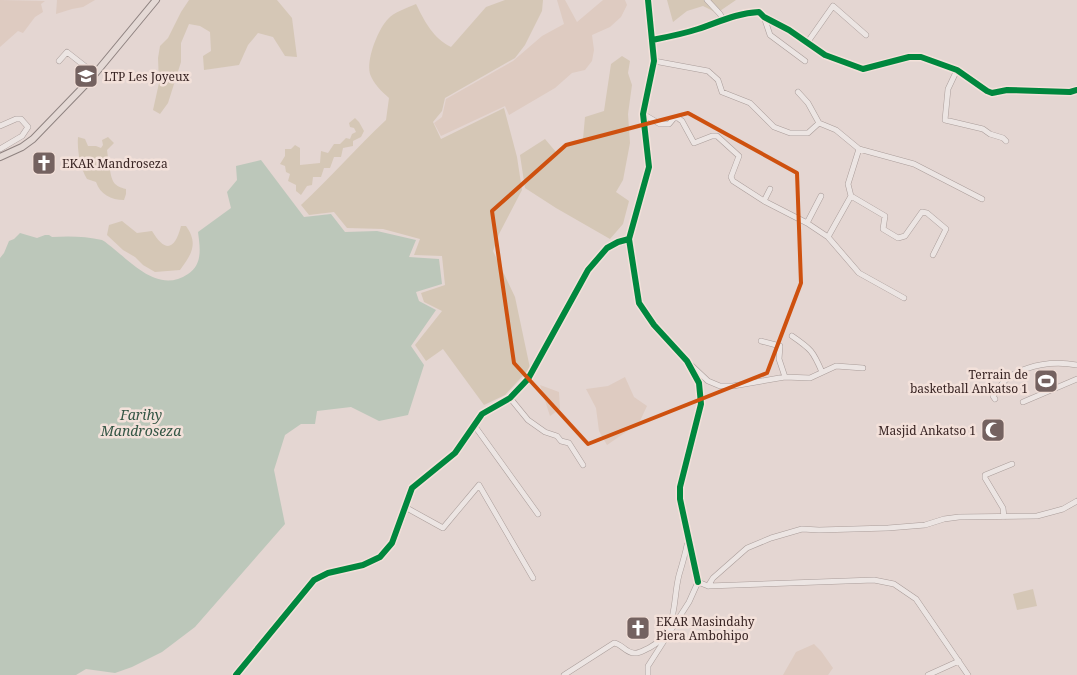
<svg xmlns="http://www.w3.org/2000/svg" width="1077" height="675" viewBox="0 0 1077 675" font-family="'Noto Serif',serif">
<rect width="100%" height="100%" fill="#e4d6d2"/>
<path fill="#decbc1" d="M0,0L45,1L41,4L43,12L35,17L23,33L18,31L0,47Z
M57,0H95L83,7L72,9L56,14Z
M557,0H565L577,22L603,0H625L627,5L621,17L610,27L592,35L594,50L592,61L585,70L572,73L555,88L509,115L505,106L441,136L434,123L442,117L446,99L513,61L542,36L564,24Z
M625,377L634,397L647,406L639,423L607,445L599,431L596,408L586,389L608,386Z
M540,385L559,392L560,409L550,416Z
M814,644L821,651L833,668L828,675H783L796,652Z"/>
<path fill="#d5c7b6" d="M189,0H277L292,18L297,57L285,56L273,37L258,33L248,45L239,65L204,70L203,56L211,51L210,32L200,26L189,24L181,43V62L168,103L160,114L153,110L159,83L158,58L160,46L168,38L181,12Z
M505,0H543L542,11L525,45L515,58L445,98L442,111L433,122L441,139L504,108L517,157L522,190L499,234L493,251L515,297L530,368L505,395L484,405L443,349L426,361L415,345L442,311L424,302L421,293L445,285L442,256L414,255L420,239L383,229L347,228L334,212L309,215L301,205C331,177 357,147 386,120L389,98C382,92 373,83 370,74C366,60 378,29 388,19C394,12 407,8 416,4C425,22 433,38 451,47L486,7Z
M667,0H736L717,13L703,6L687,11L673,22Z
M622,56L630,61L628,73L632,85L628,114L630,143L623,180L616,192L629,201L623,224L610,239L556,208L525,188L520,155L545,139L556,152L573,141L583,139L585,117L604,111L611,64Z
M355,118L359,122L364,131L361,137L353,141V146L343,148L341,157H334L330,168H324L321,177H313L312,185L307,186L301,195L296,191V185L288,181L290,174L286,172L285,166L280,164L285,156V149H291L295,145L300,148V165L320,163L321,151L328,153L334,144H340L346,138L350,139L352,134L356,132L354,128L350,127L349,123Z
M78,137L85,139L88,146H96L101,148L103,145L102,140L108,137L114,143L107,150L108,158L115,164V168L110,170C112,182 114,186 126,189V194L124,200C111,200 100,194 96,182L87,179C80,168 77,150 78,137Z
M122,221L137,233L152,231C166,254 175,249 181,226H186C199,244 191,255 180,270L155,272L143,265L135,257L123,250L107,235L109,225Z
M1033,589L1037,606L1017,610L1013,594Z"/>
<path fill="#bcc7ba" d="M261,160L304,217L331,214L345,232L377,231L416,240L409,257L439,259L442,284L416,292L419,301L436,310L411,346L424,365L408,415L379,421L351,407L317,411L315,424H301L285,435L274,470L285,524L195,627L162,652L132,667L115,673L86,669L76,675H0V258L4,253L9,241L14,239L20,233L37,238L45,235H49L52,237C67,236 86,236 102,240C106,242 110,246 114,249C135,266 160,293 188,274C203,264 200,248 198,232L231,208L227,192L237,180L236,166Z"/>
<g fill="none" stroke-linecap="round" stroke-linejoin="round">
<g stroke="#aa9d9a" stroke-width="6">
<path id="minor" d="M648,0L654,61L643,114L649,167L629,239L639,303L654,325L687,361L699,383L701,404L680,487V499L698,582
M707,0L720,14L723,19
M764,17L770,35L805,61
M652,40C667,37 683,34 698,29C719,22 737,13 759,12L764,17L789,30L825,55L863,69L909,57H921L957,70L987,91L992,93L1007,90L1070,92L1077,90
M807,43L833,6L866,35
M59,61L67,52L95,74
M654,61L708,71L718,80L722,92L750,103L774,127L790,133H808L819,123
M957,70L948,89L945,120L983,129L990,134L1003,138L1006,141
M798,92L808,103L819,123L836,130L859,149L914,164L982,199
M643,114L660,124H669L674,118H678L682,121L694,143L712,136H717L739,156L731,177L733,181L764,201L807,223L828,237L859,273L904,298
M0,126L16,119H21L28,127L22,136L0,149
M851,196L848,184L859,149
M764,201L770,189
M807,223L821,196
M828,237L851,196L885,216L883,229L898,238L905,236L922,212L927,213L946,229L933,255
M792,336C811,349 813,351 822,372
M761,341L780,346L779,359L785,377
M691,365L708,381L720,386H733L785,377L810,378L836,366L863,368
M510,398L528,420L545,432L557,436L561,441L569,443L583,465
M995,399L993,396C997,391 1002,382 1008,378C1028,364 1054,361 1077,365
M1023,402L1077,379
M474,425L538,514
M405,507L443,528L479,485L533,578
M1004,517L1003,508L985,478V475L1012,464
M698,582L708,586L874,580L894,584L916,599L968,675
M708,586L713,578L747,548L771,538L802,529L819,530L888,528L925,525L944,519L959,517L1037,516L1063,509L1077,501
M236,675L314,580L328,573L363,565L380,557L392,543L412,488L455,453L482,414L510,398L528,379L588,270L607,248L618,242L629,239
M564,675L614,643C622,644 626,653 634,653C639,654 644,650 649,648C679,632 672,602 679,575C682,565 685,555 687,545
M648,675V666L689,602L698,582
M928,675L959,661"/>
</g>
<g stroke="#8f8381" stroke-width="8">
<path id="major" d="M0,157L22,147L33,139L89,81L156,0"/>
</g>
<use href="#minor" stroke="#ece5e3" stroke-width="5"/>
<use href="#major" stroke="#e4d9d5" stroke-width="6"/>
<g stroke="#f3e1da" stroke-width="9">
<path id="cycleway" d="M648,0L654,61L643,114L649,167L629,239L639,303L654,325L687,361L699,383L701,404L680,487V499L698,582
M652,40C667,37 683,34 698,29C719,22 737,13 759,12L764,17L789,30L825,55L863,69L909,57H921L957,70L987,91L992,93L1007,90L1070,92L1077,90
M236,675L314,580L328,573L363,565L380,557L392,543L412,488L455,453L482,414L510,398L528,379L588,270L607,248L618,242L629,239"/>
</g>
<use href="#cycleway" stroke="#00873e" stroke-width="6"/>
</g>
<path fill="none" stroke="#ce510f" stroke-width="4" stroke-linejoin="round" d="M688,113L797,173L801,283L767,373L588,444L514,363L492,211L566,145Z"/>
<defs>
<g id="school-square" transform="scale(1.25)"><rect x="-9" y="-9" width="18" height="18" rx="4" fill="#746260" stroke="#f3e1da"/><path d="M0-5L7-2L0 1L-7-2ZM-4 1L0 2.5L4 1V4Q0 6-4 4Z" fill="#fff"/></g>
<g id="church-square" transform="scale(1.25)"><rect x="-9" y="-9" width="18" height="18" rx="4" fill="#746260" stroke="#f3e1da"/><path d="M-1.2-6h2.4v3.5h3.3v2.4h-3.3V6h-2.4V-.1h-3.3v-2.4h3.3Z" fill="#fff"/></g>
<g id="stadium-square" transform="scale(1.25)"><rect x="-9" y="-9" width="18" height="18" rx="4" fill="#746260" stroke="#f3e1da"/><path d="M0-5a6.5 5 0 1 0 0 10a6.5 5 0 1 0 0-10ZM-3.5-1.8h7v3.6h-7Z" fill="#fff"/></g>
<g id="mosque-square" transform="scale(1.25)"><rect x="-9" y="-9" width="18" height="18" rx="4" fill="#746260" stroke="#f3e1da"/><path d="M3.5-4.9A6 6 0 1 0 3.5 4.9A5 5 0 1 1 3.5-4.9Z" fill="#fff"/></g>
</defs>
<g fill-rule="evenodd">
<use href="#school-square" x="86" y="76"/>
<use href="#church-square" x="44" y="163"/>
<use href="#stadium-square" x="1046" y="381"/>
<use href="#mosque-square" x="993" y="430"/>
<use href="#church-square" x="638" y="628"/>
</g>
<g text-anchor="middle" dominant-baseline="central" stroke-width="5" stroke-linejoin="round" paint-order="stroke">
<g font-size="12" fill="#382423" stroke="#f3e1da" text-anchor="start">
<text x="104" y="76">LTP Les Joyeux</text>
<text x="62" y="163">EKAR Mandroseza</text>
<text x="1028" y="374" text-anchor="end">Terrain de<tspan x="1028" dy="14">basketball Ankatso 1</tspan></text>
<text x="976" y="430" text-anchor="end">Masjid Ankatso 1</text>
<text x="656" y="621">EKAR Masindahy<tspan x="656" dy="14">Piera Ambohipo</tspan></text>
</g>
<g font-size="14" font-style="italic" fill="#345645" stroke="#f3e1da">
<text x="141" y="414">Farihy<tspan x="141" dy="16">Mandroseza</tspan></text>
</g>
</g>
</svg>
